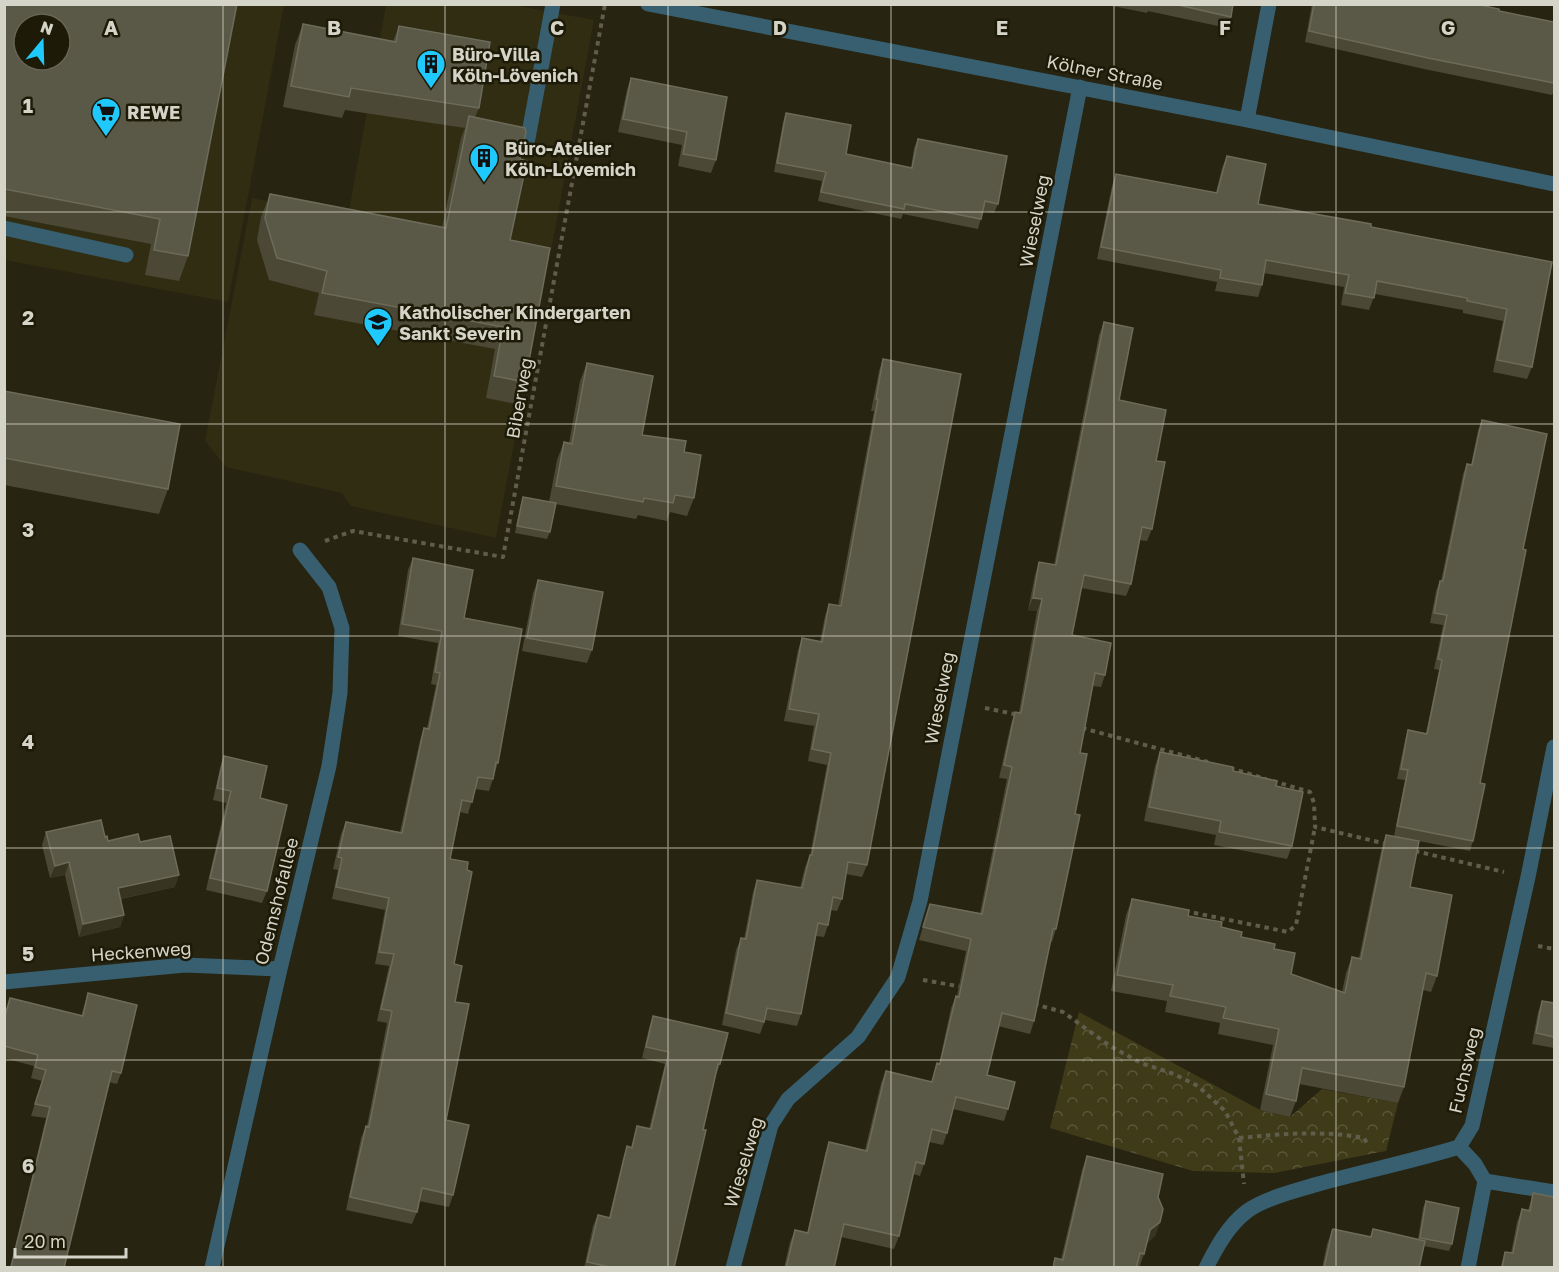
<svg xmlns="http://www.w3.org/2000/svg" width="1559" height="1272" viewBox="0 0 1559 1272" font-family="'Golos Text',sans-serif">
<defs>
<pattern id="park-crowns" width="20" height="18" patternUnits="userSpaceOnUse" patternTransform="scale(1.5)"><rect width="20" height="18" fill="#3f3b19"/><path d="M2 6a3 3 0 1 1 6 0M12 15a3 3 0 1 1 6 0" fill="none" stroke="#5a5639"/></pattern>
</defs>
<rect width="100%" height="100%" fill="#272411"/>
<path fill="#302d12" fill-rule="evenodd" d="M4,5H284L228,302L5,260ZM24,24H60V60H24Z
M386,5H514L594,20L551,251L349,211Z
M252,198L550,255L496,538L351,506L342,493L226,467L205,441Z"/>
<path fill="url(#park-crowns)" d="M1079,1012L1260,1110L1290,1117L1322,1089L1398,1103L1386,1151L1274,1173L1193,1171L1050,1128Z"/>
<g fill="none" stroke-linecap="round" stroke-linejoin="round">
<path stroke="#605d4d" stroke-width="4" stroke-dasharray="4.5 4.5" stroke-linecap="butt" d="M325,541L353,531L503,557L605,4
M985,708L1019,715
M1082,728L1208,762
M1230,768L1266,779
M1273,781L1310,792L1314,803L1315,827L1387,844
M1415,851L1504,872
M1185,911L1288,932L1296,925L1315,827
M1538,946L1554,949
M923,980L963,987
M1034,1004L1063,1012L1110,1046L1141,1063L1174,1074L1198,1086L1225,1111L1239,1138L1244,1184
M1239,1138C1281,1134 1322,1130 1364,1138L1368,1145"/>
<path stroke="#375f6f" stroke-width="15" d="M648,4L1247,120L1554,184
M1247,120L1269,4
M526,149L553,4
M4,228L126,255
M4,982L185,965L280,969
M1459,1147L1475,1164L1485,1181L1468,1268
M1485,1181L1554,1192
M212,1268L280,969L329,766L340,693L342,628L329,587L300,550
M733,1268L771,1125L788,1099L858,1037L898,977L920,901L1080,87
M1206,1268C1216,1248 1228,1226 1246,1212C1262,1199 1298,1190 1318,1184C1365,1171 1413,1161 1459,1147L1472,1126L1528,877L1554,747"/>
</g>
<path fill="#4b4936" d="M4,4L188,256L179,281L145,275L151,244L4,216Z
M1103,4H1233L1231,17L1227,28L1148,11L1147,13Z
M1312,4H1475L1499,11L1554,22V93H1553L1552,95L1424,69L1305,42Z
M303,24L393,41L399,26L479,108L475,117L520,159L510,240L525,382L516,404L486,398L495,349L314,315L319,293L269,280L257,240L261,217L270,194L442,227L461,138L465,128L345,110L342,118L283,107L295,45Z
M631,78L716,160L711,173L678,166L682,145L618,132L627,90Z
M786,113L846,154L911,168L914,148L918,139L998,204L994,213L983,211L978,229L903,214L901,219L818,201L822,181L774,172L783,122Z
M1227,156L1258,204L1371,227L1552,262L1532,367L1527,379L1493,372L1503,321L1463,313V310L1375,294L1369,310L1341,305L1344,287L1264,273L1262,285L1258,297L1215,291L1217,282L1097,259L1112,186L1116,174L1216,193L1222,168Z
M1104,322L1119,400L1156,461L1152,529L1147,541L1139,540L1131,584L1126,596L1081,588L1072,635L1105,675L1101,687L1093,686L1080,753L1075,814L1056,929L1052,942L1050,941L1034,1021L1030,1034L998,1026L987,1075L1008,1109L1004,1121L953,1109L947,1133L943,1145L929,1142L924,1164L920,1176L913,1174L899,1236L894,1249L841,1237L834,1268H784L790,1242L795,1230L807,1233L825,1154L829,1142L865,1150L881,1083L886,1071L931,1082L937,1063L939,1064L951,1008L956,996H957L966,951L919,940L930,904L980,913L1007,779L999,778L1011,724L1015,712H1019L1037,611L1028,610L1035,575L1039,562L1054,565L1099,335Z
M883,359L867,865L862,877L846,874L842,899L837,911L831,910L828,925L824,937L816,936L801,1014L797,1026L765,1020L760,1034L722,1025L736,950L741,938L744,939L753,892L757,880L800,888L805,867L810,855L827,765L808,761L814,726L784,721L798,650L802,638L820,641L825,616L829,604L838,606L874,411H871L879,371Z
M587,363L642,435L684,452L694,498L687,516L670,512L667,521L638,515L636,519L555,504L550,532L547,539L515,533L521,504L523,497L549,502L557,460L564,442L569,443L580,381Z
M4,391L168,489L159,514L4,485Z
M1482,420L1523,549L1480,783L1473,841L1470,851L1419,841L1410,887L1437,976L1431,992L1423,990L1404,1087L1398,1103L1299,1084L1296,1101L1290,1117L1260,1110L1273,1045L1218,1034L1220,1023L1165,1012L1167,1001L1111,991L1126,915L1132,899L1221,927L1241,937L1274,949L1291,974L1342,992L1346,973L1352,957L1359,958L1381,851L1386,835L1394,836L1405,780L1397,779L1405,740L1408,730L1426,733L1439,670L1434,669L1443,625L1430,623L1436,591L1440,581H1441L1463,474L1467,464L1471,465L1478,430Z
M413,558L464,618L498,763L489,791L475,789L468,814L460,812L450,859L455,1002L446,1120L453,1195L449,1207L419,1201L417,1212L412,1224L346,1210L361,1138L366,1126H367L387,1023L377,1021L389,966L375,964L385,910L332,899L338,870L333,869L341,834L346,822L400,832L420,740L424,728H427L436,685L431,684L438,643L398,636L408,570Z
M538,580L592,650L587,663L522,651L533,593Z
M1160,752L1233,771L1276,786L1292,846L1287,859L1214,845L1216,835L1144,821L1155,766Z
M224,756L260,798L267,891L262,903L206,890L226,803L213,800L220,768Z
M46,832L105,837L108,841L140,842L175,887L121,899L124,915L120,927L79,937L65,875L50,878L42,845Z
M88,993L121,1073L117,1084L109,1082L64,1268H10L46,1118L31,1116L42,1081L31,1078L34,1066L4,1058V1016L6,1009L10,998L81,1016Z
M1542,1001L1554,1003V1048L1532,1044L1538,1012Z
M653,1016L720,1064L716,1075L703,1130L674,1268H584L593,1226L598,1215L609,1217L623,1158L627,1146L631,1147L637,1126L649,1129L665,1064L642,1058L649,1028Z
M1087,1156L1158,1197L1160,1222L1155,1236L1147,1243L1144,1254L1139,1268H1053L1061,1259L1082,1170Z
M1533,1193L1554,1268H1500L1505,1252L1511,1253L1517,1222L1522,1209L1528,1210Z
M1426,1201L1452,1244L1449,1251L1424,1246L1419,1268H1322L1327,1244L1332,1231L1370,1237L1373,1229L1418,1239L1423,1208Z"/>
<path fill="#373421" d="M1033,598L1042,599L1037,611L1028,610Z
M69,862L65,875L50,878L55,866Z
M179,875L175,887L114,900L118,888Z
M124,915L120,927L79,937L83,924Z
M1160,1222L1155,1236L1144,1245L1150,1230Z"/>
<path fill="#5a5846" stroke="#6d6c5a" stroke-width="1.5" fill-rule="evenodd" d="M4,4H237L188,256L154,250L160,219L4,189ZM24,24H60V60H24Z
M1174,4H1233L1231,17Z
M1314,4H1475L1499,9V11L1554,22V83L1428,58L1309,31Z
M303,24L396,42L399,26L490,42L479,108L351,88L349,97L291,86Z
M631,78L727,97L716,160L683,154L687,132L623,119Z
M786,113L851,125L846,154L912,168L918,139L1007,156L998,204L985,201L981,219L905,204L904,209L821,192L826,172L777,163Z
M469,116L525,128L526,132L520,159L527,161L510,240L550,248L525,382L494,376L503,327L322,293L327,271L277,258L265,218L270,194L446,228Z
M1227,156L1266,164L1258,204L1371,224V227L1552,262L1532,367L1497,360L1507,309L1467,301V298L1377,281L1374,298L1345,293L1349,275L1266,260L1262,285L1220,278L1221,270L1101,247L1116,174L1217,193Z
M1104,322L1133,328L1119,400L1166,410L1156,461L1165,462L1152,529L1142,527L1131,584L1084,575L1072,635L1111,643L1105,675L1095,673L1080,753L1087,754L1075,814L1080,815L1056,929H1053L1034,1021L1002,1013L987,1075L1015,1082L1008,1109L956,1097L947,1133L932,1129L924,1164L916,1162L899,1236L844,1224L834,1268H786L795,1230L808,1233L829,1142L867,1151L886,1071L932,1082L937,1063L940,1064L956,996L959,997L971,939L923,927L930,904L982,914L1012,767L1004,765L1015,712L1021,713L1042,599L1033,598L1039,562L1056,565Z
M883,359L961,374L867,865L848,862L842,899L833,897L828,925L818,923L801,1014L767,1008L764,1022L726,1013L741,938L746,939L757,880L802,888L810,855H812L831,753L812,749L819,714L789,709L802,638L822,642L829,604L841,606L878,399H876Z
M587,363L653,376L642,435L686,441L684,452L701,455L694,498L675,495L673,503L644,498L643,502L556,486L564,442L572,444Z
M4,391L180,424L168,489L4,458Z
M1482,420L1547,434L1523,549L1526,550L1480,783L1485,784L1473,841L1397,826L1408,770L1401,769L1408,730L1427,734L1442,660L1438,659L1447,615L1434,613L1440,581H1443L1467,464L1472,465Z
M523,497L556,503L550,532L517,526Z
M413,558L473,570L464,618L522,629L498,763L496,762L493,779L478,777L472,802L462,800L450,859L468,862L467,870L472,872L454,964L462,966L455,1002L469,1004L446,1120L469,1125L453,1195L422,1188L417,1212L350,1197L366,1126L369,1127L392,1011L381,1009L394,954L379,952L389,898L336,887L342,858L338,857L346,822L402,833L424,728L429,729L440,673L435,672L442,631L402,624Z
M538,580L603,592L592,650L527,638Z
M1160,752L1233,767V771L1277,781L1276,786L1303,792L1292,846L1219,832L1221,821L1149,807Z
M224,756L267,766L260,798L287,805L267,891L210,878L231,791L217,788Z
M101,820L105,837L107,836L108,841L138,834L140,842L170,836L179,875L118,888L124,915L83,924L69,862L55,866L46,832Z
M1386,835L1419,841L1410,887L1452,895L1437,976L1426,973L1404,1087L1302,1068L1296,1101L1266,1094L1279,1029L1223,1018L1226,1007L1170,996L1173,985L1117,975L1132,899L1189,910L1188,916L1222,922L1221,927L1242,932L1241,937L1275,944L1274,949L1295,953L1291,974L1345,993L1352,957L1361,959Z
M88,993L137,1005L121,1073L112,1071L64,1268L11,1267L50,1107L35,1104L46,1070L35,1067L38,1055L4,1046V1020L10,998L83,1016Z
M1542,1001L1554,1003V1037L1536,1033Z
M653,1016L728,1033L720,1064H718L703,1130H706L674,1268H614L587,1262L598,1215L610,1218L627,1146L632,1148L637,1126L651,1129L669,1052L646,1047Z
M1087,1156L1163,1174L1158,1197L1163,1209L1160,1222L1150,1230L1144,1254L1140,1253L1136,1268H1053L1055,1258L1063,1260Z
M1533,1193L1554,1197V1268H1502L1505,1252L1513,1253L1522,1209L1530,1211Z
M1426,1201L1459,1208L1452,1244L1420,1238Z
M1333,1229L1371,1237L1373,1229L1425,1241L1419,1268H1324L1332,1231Z"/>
<path fill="none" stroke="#d5d4c8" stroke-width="1.5" stroke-opacity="0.55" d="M223,4V1268M445,4V1268M668,4V1268M891,4V1268M1114,4V1268M1336,4V1268M4,212H1554M4,424H1554M4,636H1554M4,848H1554M4,1060H1554"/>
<defs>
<g id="building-pin" transform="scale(1.5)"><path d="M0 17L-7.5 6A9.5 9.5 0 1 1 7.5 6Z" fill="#1fc9fd" stroke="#1d1b08"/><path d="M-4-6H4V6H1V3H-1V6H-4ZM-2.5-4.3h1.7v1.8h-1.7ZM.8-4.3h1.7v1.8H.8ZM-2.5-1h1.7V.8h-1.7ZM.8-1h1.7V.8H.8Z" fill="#111"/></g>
<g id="supermarket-pin" transform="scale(1.5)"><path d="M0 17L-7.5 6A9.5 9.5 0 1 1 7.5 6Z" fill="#1fc9fd" stroke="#1d1b08"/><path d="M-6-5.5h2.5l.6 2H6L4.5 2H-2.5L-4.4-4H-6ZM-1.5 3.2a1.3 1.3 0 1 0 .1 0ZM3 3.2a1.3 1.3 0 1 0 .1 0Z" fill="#111"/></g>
<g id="school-pin" transform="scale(1.5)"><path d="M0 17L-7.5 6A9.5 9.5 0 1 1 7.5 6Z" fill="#1fc9fd" stroke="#1d1b08"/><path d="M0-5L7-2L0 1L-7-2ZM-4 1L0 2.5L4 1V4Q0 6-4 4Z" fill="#111"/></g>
</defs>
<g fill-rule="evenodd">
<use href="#building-pin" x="431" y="64"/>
<use href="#supermarket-pin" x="106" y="112"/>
<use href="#building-pin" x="484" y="158"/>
<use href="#school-pin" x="378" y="322"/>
</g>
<g text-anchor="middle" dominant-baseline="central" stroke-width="5" stroke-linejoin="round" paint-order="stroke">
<g font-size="18" font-weight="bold" fill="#d5d4c8" stroke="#1d1b08" text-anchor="start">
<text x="452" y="54">Büro-Villa<tspan x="452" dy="21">Köln-Lövenich</tspan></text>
<text x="127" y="112">REWE</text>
<text x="505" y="148">Büro-Atelier<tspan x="505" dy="21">Köln-Lövemich</tspan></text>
<text x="399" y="312">Katholischer Kindergarten<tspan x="399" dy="21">Sankt Severin</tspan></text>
</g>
<g font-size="18" fill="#d5d4c8" stroke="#1d1b08">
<text transform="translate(1105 72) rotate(11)">Kölner Straße</text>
<text transform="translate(1034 221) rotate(-79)">Wieselweg</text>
<text transform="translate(519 398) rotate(-80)">Biberweg</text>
<text transform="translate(939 698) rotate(-79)">Wieselweg</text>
<text transform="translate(276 901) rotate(-76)">Odemshofallee</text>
<text transform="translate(141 951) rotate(-4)">Heckenweg</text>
<text transform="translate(1464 1070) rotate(-77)">Fuchsweg</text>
<text transform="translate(743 1162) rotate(-73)">Wieselweg</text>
</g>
</g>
<g font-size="20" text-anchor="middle" font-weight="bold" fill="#d5d4c8" stroke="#1d1b08" stroke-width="5" stroke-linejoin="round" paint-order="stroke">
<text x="111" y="35">A</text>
<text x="334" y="35">B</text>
<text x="557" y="35">C</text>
<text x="780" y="35">D</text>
<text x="1002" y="35">E</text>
<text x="1225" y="35">F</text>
<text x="1448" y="35">G</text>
<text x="28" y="113">1</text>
<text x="28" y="325">2</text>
<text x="28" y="537">3</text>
<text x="28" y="749">4</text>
<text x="28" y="961">5</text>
<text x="28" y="1173">6</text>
</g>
<rect width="1559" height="1272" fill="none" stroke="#d5d4c8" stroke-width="12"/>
<g transform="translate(42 42) rotate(19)"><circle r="28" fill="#1d1b08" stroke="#676555" stroke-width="1.5"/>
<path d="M0-4.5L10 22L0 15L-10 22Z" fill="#1fc9fd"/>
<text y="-9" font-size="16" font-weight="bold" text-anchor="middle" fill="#d5d4c8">N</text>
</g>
<path d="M15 1248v9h111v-9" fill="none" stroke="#d5d4c8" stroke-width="3"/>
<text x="24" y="1248" font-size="18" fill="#d5d4c8" stroke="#1d1b08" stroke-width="4.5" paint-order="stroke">20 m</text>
</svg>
